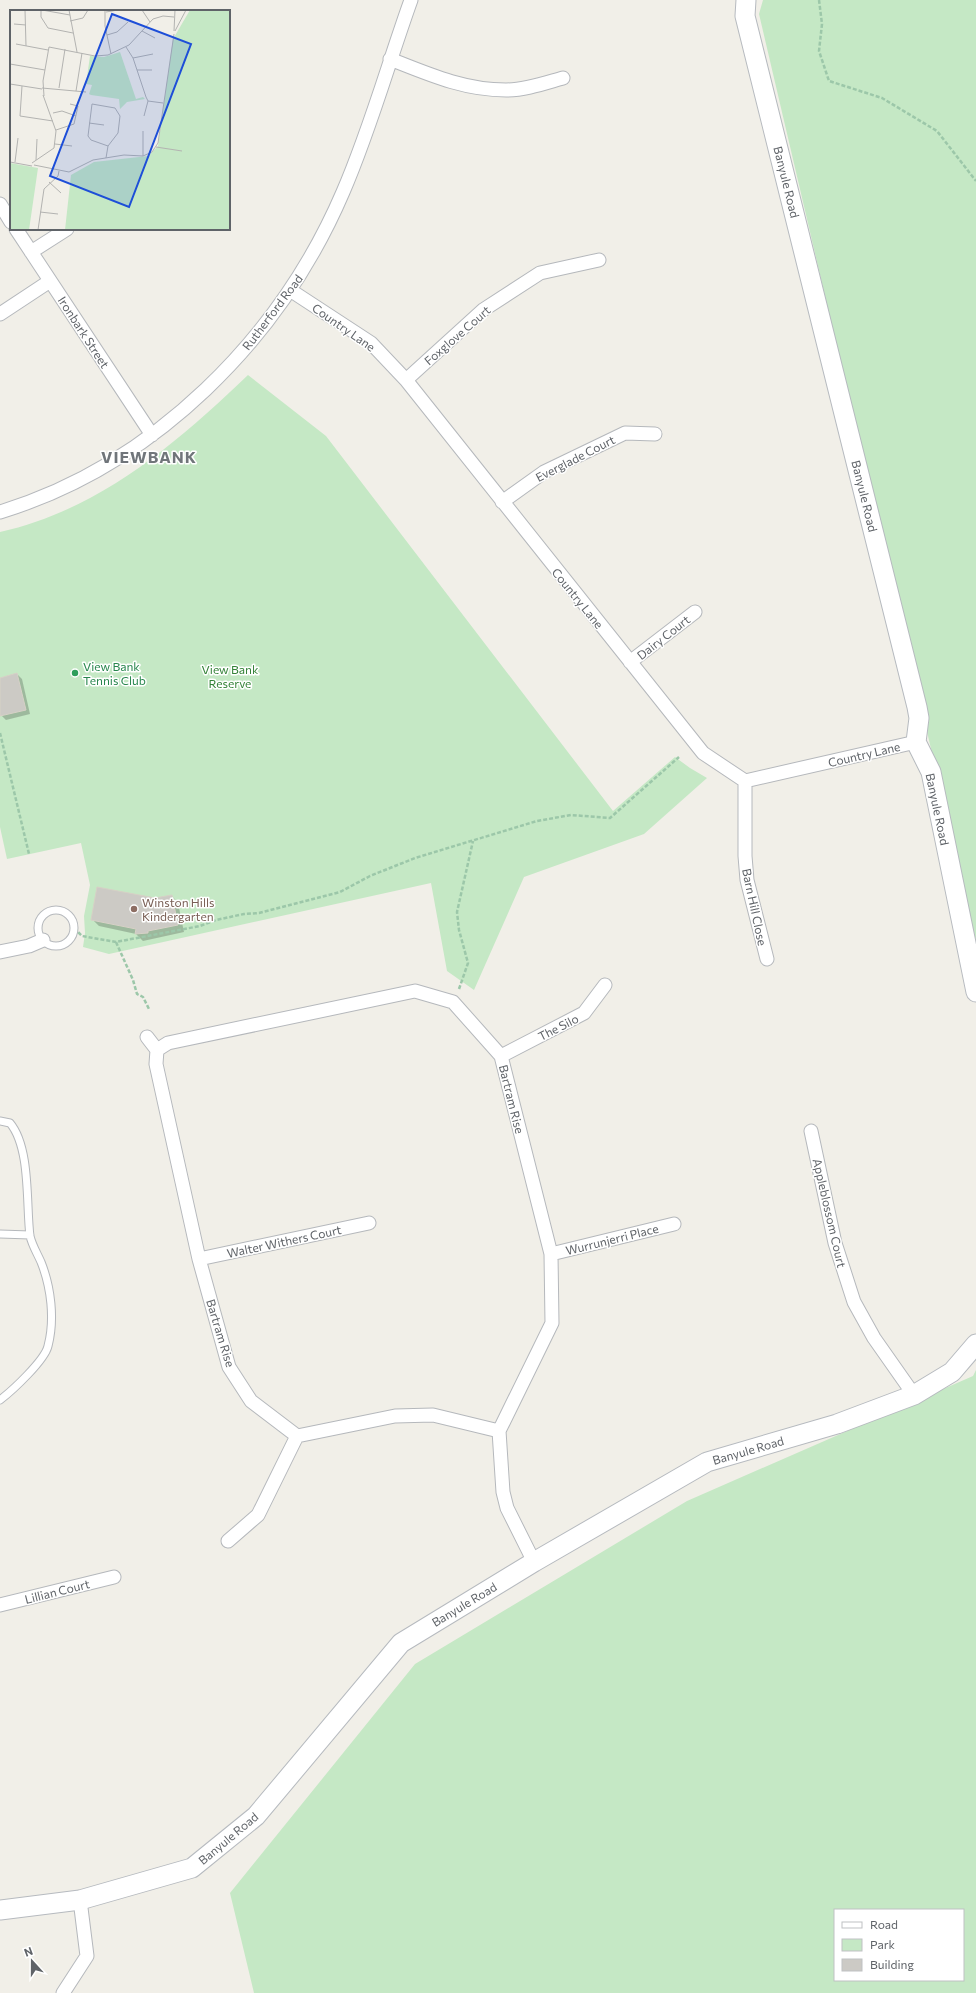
<svg xmlns="http://www.w3.org/2000/svg" width="976" height="1993" viewBox="0 0 976 1993" font-family="Commissioner,sans-serif">
<rect width="100%" height="100%" fill="#f1efe8"/>
<path fill="#c5e8c5" fill-rule="evenodd" d="M763,0H976V941L759,14Z
M248,375L326,436L613,811L675,757L690,768L707,778L644,834L524,877L474,990L447,971L431,883L109,954L83,947L85,933L84,916L90,885L81,843L7,859L0,827V532C99,510 177,443 248,375Z
M976,1370V1993H254L230,1893L415,1664L687,1501L973,1376ZM835,1910H963V1980H835Z"/>
<path fill="#0003" d="M17,674L22,679L30,714L6,720L1,715L0,710V679Z
M172,896L178,903L184,932L143,941L136,934L99,926L92,919L155,899Z"/>
<path fill="#cccac5" stroke="#d6d1c6" d="M17,673L26,710L0,716V678Z
M97,887L155,898L172,895L178,925L148,931V933L135,934L136,929L91,920Z"/>
<g fill="none" stroke-linecap="round" stroke-linejoin="round">
<g stroke="#b5b8bc" stroke-width="9">
<path id="lane" d="M38 928a18 18 0 1 1 36 0a18 18 0 1 1-36 0Z
M0,1121L10,1123C31,1148 26,1206 30,1236C32,1245 37,1253 41,1262C51,1287 55,1319 48,1346C45,1360 13,1390 0,1400
M0,1234L30,1235"/>
</g>
<g stroke="#b5b8bc" stroke-width="15">
<path id="street" d="M390,59C428,74 464,90 506,90C525,90 545,83 563,78
M0,204L11,222
M16,229L152,435
M31,252L67,229
M290,290L371,343L406,380L703,753L745,781L916,742
M0,314L50,281
M406,380L483,310L540,273L599,260
M502,502L544,472L625,433L655,434
M0,512C154,465 280,339 343,192C370,130 388,64 411,0
M630,662L695,612
M745,781V856L747,880L767,959
M0,952L29,946L43,940
M147,1037L157,1050
M501,1056L584,1013L605,985
M811,1131L835,1243L854,1302L874,1338L914,1395
M551,1254L674,1224
M199,1259L369,1223
M499,1431L433,1415L395,1416L297,1436L251,1401L229,1367L199,1259L156,1064L157,1050L168,1043L415,991L453,1002L501,1056L551,1254L552,1323L499,1431L503,1492L507,1508L534,1562
M228,1541L258,1515L297,1436
M0,1605L114,1577
M63,1993L87,1956L80,1900"/>
</g>
<g stroke="#b6babf" stroke-width="21">
<path id="secondary" d="M746,0L745,16L917,707L919,718L916,742L931,772L976,992
M0,1910L80,1900L192,1868L256,1816L401,1643L534,1562L707,1462L837,1424L914,1395L952,1372L976,1344"/>
</g>
<path stroke="#9cc7a9" stroke-width="2.5" stroke-dasharray="4 2" stroke-linecap="butt" d="M819,0L822,24L819,51L829,81L882,98L937,131L976,181
M0,733L29,854
M74,928L82,936L116,942L200,926L216,920L244,914L259,913L340,892L370,876L415,858L537,821L571,815L610,818L679,757
M116,942L133,980L137,994L143,997L149,1009
M459,989L468,963L459,930L457,912L473,841"/>
<use href="#lane" stroke="#fff" stroke-width="7"/>
<use href="#street" stroke="#fff" stroke-width="13"/>
<use href="#secondary" stroke="#fff" stroke-width="19"/>
</g>
<circle fill="#2e9e5b" stroke="#fff" stroke-width="1.5" cx="75" cy="673" r="4"/>
<circle fill="#8d6e63" stroke="#fff" stroke-width="1.5" cx="134" cy="909" r="4"/>
<g text-anchor="middle" dominant-baseline="central" stroke-width="3" stroke-linejoin="round" paint-order="stroke">
<g font-size="12" fill="#5f6368" stroke="#fff">
<text transform="translate(787 182) rotate(76)">Banyule Road</text>
<text transform="translate(272 312) rotate(-53)">Rutherford Road</text>
<text transform="translate(344 327) rotate(35)">Country Lane</text>
<text transform="translate(84 332) rotate(57)">Ironbark Street</text>
<text transform="translate(457 335) rotate(-41)">Foxglove Court</text>
<text transform="translate(575 458) rotate(-27)">Everglade Court</text>
<text transform="translate(865 496) rotate(76)">Banyule Road</text>
<text transform="translate(578 598) rotate(51)">Country Lane</text>
<text transform="translate(663 637) rotate(-38)">Dairy Court</text>
<text transform="translate(864 754) rotate(-13)">Country Lane</text>
<text transform="translate(938 809) rotate(78)">Banyule Road</text>
<text transform="translate(755 907) rotate(78)">Barn Hill Close</text>
<text transform="translate(558 1027) rotate(-27)">The Silo</text>
<text transform="translate(512 1099) rotate(76)">Bartram Rise</text>
<text transform="translate(830 1213) rotate(77)">Appleblossom Court</text>
<text transform="translate(612 1239) rotate(-14)">Wurrunjerri Place</text>
<text transform="translate(284 1241) rotate(-12)">Walter Withers Court</text>
<text transform="translate(221 1333) rotate(73)">Bartram Rise</text>
<text transform="translate(748 1450) rotate(-16)">Banyule Road</text>
<text transform="translate(57 1591) rotate(-14)">Lillian Court</text>
<text transform="translate(464 1604) rotate(-31)">Banyule Road</text>
<text transform="translate(228 1838) rotate(-40)">Banyule Road</text>
</g>
<g font-size="12" fill="#27864d" stroke="#fff" text-anchor="start">
<text x="83" y="666">View Bank<tspan x="83" dy="14">Tennis Club</tspan></text>
</g>
<g font-size="12" fill="#348238" stroke="#fff">
<text x="230" y="669">View Bank<tspan x="230" dy="14">Reserve</tspan></text>
</g>
<g font-size="12" fill="#785e54" stroke="#fff" text-anchor="start">
<text x="142" y="902">Winston Hills<tspan x="142" dy="14">Kindergarten</tspan></text>
</g>
<g font-size="16" font-weight="bold" letter-spacing="1" fill="#70757a" stroke="#fff">
<text x="149" y="456">VIEWBANK</text>
</g>
</g>
<g transform="translate(10 10)">
<rect width="220" height="220" fill="#f1efe8"/>
<path d="M180,0H220V220H55L61,165L84,152L138,146L148,136L163,29ZM110,42L126,89L133,87L135,89L117,92L110,99L109,89L81,85L79,84L82,75L76,74L80,46L94,47ZM0,153L28,158L19,220H0Z" fill="#c5e8c5"/>
<path fill="none" stroke="#b3b3b1" stroke-width="1" d="M15,0L16,36M31,0V7L38,18L63,23M32,0L60,5M59,0L67,42M95,0V16L101,44M132,0L140,12M96,2L108,0M60,11L73,8L78,0M4,14L16,15M132,21L145,28M164,21L165,0M165,21L176,0M97,25L107,22L118,12M6,34L38,40M116,37L123,48L136,87L138,91L153,93M123,48L143,44M0,54L35,60M127,60H142M0,74L32,79M12,76L10,106L43,111M32,78L76,82M49,78L55,39M66,81L72,43M34,86L33,71L39,37L85,46L98,45L119,35L143,9L153,6L164,7M43,103L52,101L66,106M134,106L138,91M79,113L94,115M46,120L64,114L68,96L60,94M133,121V146M45,134L62,136M146,137L172,141M96,148L98,136L108,123L110,106L105,98L82,94L78,126L81,130L98,136M26,150L27,129M0,152L22,156M5,152L8,128M22,153L44,138L46,121L33,85M24,155L59,162L83,150L114,145L133,146L142,142L148,133L164,24M39,172L51,183M30,202L48,204M28,220L34,179L48,166L49,161"/>
<path fill="#1d4ed8" fill-opacity="0.15" stroke="#1d4ed8" stroke-width="2" d="M102,4L181,34L119,197L40,166Z"/>
<rect width="220" height="220" fill="none" stroke="#5f6368" stroke-width="2"/>
</g>
<rect x="834" y="1909" width="130" height="72" fill="#ffffff" stroke="#bfc1c3"/>
<rect x="842" y="1922" width="20" height="6" fill="#ffffff" stroke="#bfc1c3"/>
<text x="870" y="1929" font-size="12" fill="#5f6368">Road</text>
<rect x="842" y="1939" width="20" height="12" fill="#c5e8c5" stroke="#bfc1c3"/>
<text x="870" y="1949" font-size="12" fill="#5f6368">Park</text>
<rect x="842" y="1959" width="20" height="12" fill="#cccac5" stroke="#bfc1c3"/>
<text x="870" y="1969" font-size="12" fill="#5f6368">Building</text>
<g transform="translate(32 1961) rotate(339)" stroke="#ffffff" stroke-width="3" paint-order="stroke">
<path d="M0-3L7 15L0 10L-7 15Z" fill="#5f6368"/>
<text y="-6" font-size="11" font-weight="bold" text-anchor="middle" fill="#5f6368">N</text>
</g>
</svg>
